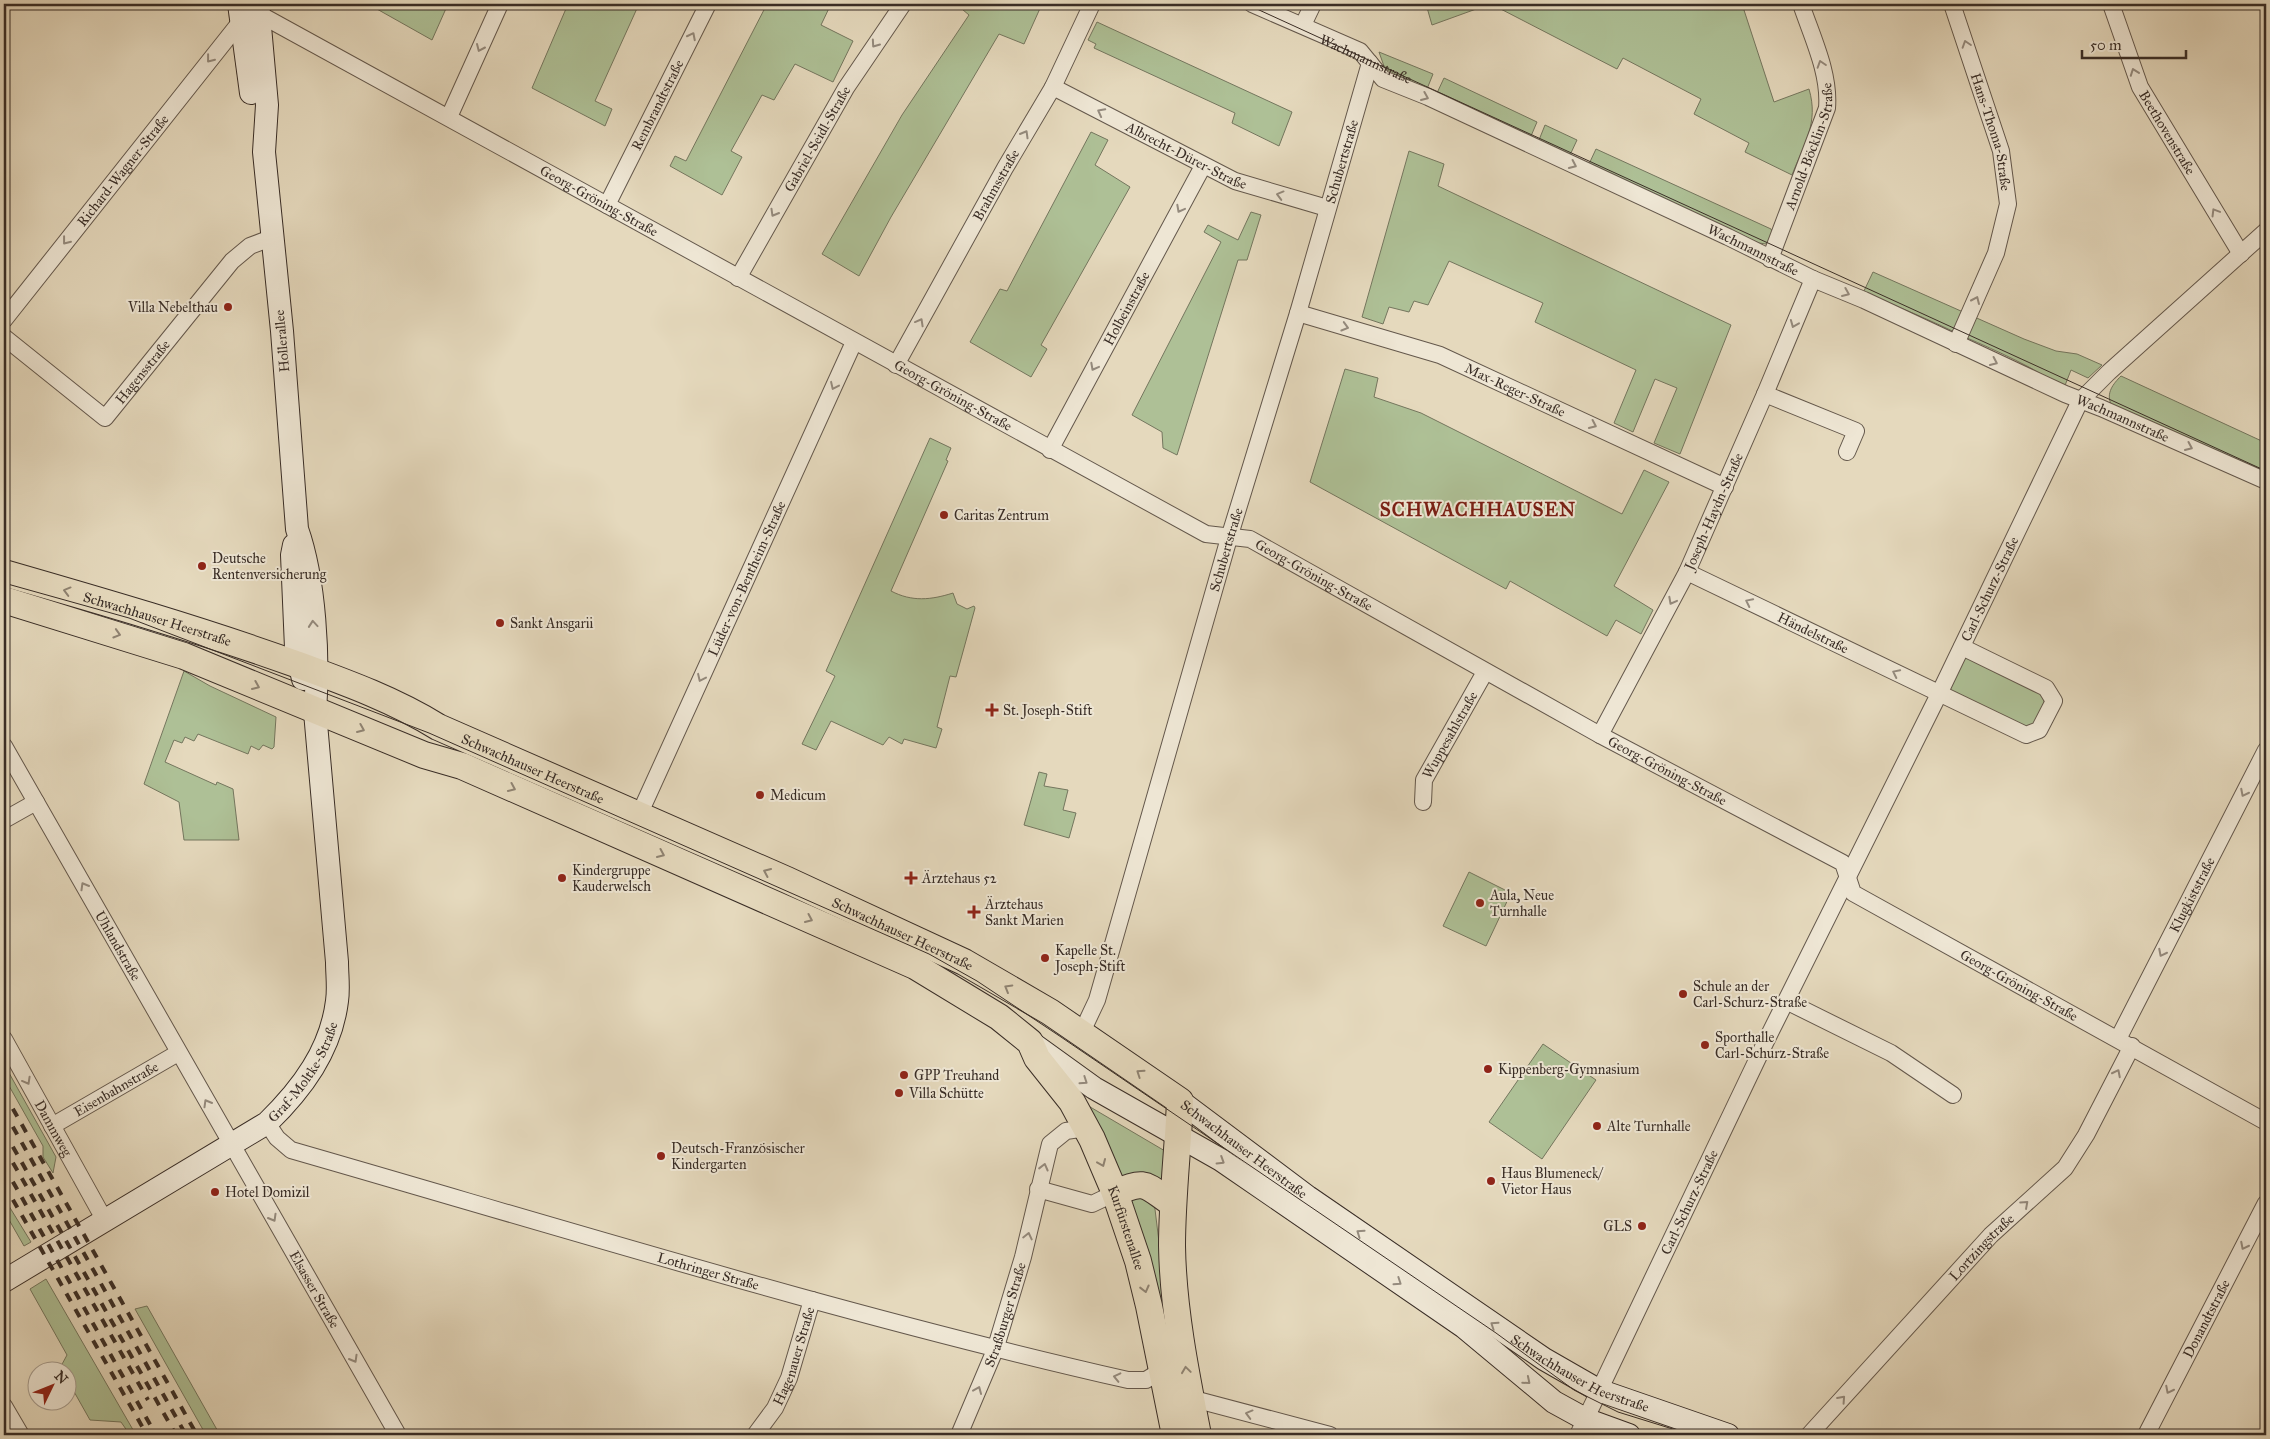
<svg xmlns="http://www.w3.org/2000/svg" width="2270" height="1439" viewBox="0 0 2270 1439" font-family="'IM FELL Great Primer',serif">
<rect width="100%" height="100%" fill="#e5d9bd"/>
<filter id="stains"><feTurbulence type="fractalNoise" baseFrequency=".004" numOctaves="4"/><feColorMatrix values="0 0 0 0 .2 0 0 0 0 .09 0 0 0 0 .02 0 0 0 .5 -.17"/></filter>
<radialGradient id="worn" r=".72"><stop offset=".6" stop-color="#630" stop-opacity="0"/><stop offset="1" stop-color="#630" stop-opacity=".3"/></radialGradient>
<path fill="#aec096" stroke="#74765e" d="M368,4H448L432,40Z
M568,4H639L595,101L612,109L605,126L532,88Z
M767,4H831L821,25L853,41L833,82L795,64L774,100L762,95L731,151L742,157L722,195L670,166L675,156L686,161Z
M956,4H1042L1024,44L999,34L891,217L859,276L822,254L902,115L969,15Z
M1426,4H1490L1432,25Z
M1491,4H1722L1724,8L1742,4L1774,102L1809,89C1819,123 1804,144 1792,175L1745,152L1749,143L1694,114L1701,99L1623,58L1617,69Z
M1097,22L1292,112L1279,146L1232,123L1235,113L1094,48L1096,44L1088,40Z
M1379,52L1433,74L1427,89L1385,69Z
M1444,78L1537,122L1531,136L1437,93Z
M1545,125L1577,140L1570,155L1539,140Z
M1091,132L1108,140L1095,165L1130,187L1041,345L1047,349L1031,377L970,342L1000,289L1007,291Z
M1596,149L1771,229L1773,234L1766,244L1759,243L1589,164Z
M1409,151L1444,164L1438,186L1731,325L1680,454L1654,443L1677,388L1655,379L1633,432L1614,423L1636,370L1535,322L1543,303L1449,261L1428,305L1414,301L1409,312L1389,307L1383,324L1362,317Z
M1251,212L1261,215L1247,260H1238L1177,455L1163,448L1162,432L1132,415L1221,242L1204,232L1208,225L1238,240Z
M1873,272L2024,339L2056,351L2077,354L2102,365L2088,378L2071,370L2064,388C2033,367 1999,352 1965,337C1932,321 1898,306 1863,293Z
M1345,369L1378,378L1374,397L1421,413L1622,514L1644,470L1669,482L1614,586L1653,610L1641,634L1616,620L1607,636L1510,581L1506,589L1310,482Z
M2121,376L2266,443V475L2111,404C2106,393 2113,384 2121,376Z
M930,438L951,448L946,460L948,461L891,591C912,602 931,600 953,593L957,604L967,609L974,606L975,608L956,677L950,676L937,727L942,729L936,748L904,739L902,744L889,737L883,745L831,721L816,750L802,744L835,676L826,671Z
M1967,657L2037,689C2047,701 2046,708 2039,722L2021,729L1949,690L1962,660Z
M184,671L210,686L276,717L274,747L272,749L263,745L259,750L251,746L248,754L198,734L194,741L185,737L182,743L174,740L165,762L216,785L217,782L233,789L239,840H184L179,802L144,784Z
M1039,772L1047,774L1044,786L1068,790L1063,810L1076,813L1069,838L1024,825Z
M1469,872L1511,893L1486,946L1443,926Z
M1543,1044L1596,1080L1542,1159L1489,1122Z
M4,1064L56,1157L53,1173L43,1157V1146L4,1077Z
M1080,1101L1165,1151L1164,1191L1120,1182Z
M1130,1196L1154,1201L1171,1341Z
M4,1198L31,1242L24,1246L4,1211Z
M46,1279L136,1435H130L121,1422L90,1420L68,1381V1372L62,1371L60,1368L67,1355L30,1289Z
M147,1306L220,1435H206L135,1309Z"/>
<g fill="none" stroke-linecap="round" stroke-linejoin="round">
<g stroke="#64584c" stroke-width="18">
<g id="street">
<path id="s1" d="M1252,4L1360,51L1383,79L1428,97L1728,237L1813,279L1864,300L2065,394L2101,408L2266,481"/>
<path id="s2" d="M1952,4L2001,151L2008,204L1996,253L1956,344"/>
<path id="s3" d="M2111,4L2140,87L2241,254"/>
<path id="s4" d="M259,14L1206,534L1250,539L1600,735L1843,863L1853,893L2266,1122"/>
<path d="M1303,25L1313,4"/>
<path id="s5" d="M1053,87L1235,181L1327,208"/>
<path d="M449,117L500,4"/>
<path id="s6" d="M607,205L708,4"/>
<path id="s7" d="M1770,259L1827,108C1830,73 1812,37 1801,4"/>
<path id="s8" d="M738,278L846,88L903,4"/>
<path id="s9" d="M1298,313L1440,355L1725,487"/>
<path id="s10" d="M4,320L241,21"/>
<path id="s11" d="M4,337L105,418L232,261L250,246L271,238"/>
<path id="s12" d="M896,365L1005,168L1053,87L1092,4"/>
<path d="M1765,394L1856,431L1847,452"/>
<path id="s13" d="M1050,450L1203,166"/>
<path id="s14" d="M1687,572L2026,735L2039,730L2054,701L2046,688L1962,647"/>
<path id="s15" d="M1600,735L1687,572L1765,394L1813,279"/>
<path id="s16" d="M4,746L398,1435"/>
<path id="s17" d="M1423,802L1424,780L1485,672"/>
<path id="s18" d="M639,815L854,342"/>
<path d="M4,820L36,802"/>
<path d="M1786,1001L1891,1053L1953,1095"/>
<path id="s19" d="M1081,1034L1097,1000L1229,538L1298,313L1370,63"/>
<path id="s20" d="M4,1039L104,1219"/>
<path id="s21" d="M2118,1039L2266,750"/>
<path id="s22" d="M267,1123L277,1138L291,1150C569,1230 846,1316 1128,1380H1146L1162,1370"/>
<path id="s23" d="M52,1126L178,1053"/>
<path d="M1038,1189L1092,1204L1115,1193"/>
<path d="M1190,1398L1330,1435"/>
<path d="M4,1406L21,1435"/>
<path id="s24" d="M755,1435L775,1408L789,1378L812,1300"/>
<path id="s25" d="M959,1435L995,1350L1023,1257L1050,1144L1066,1131L1086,1128"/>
<path id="s26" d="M1578,1435L1765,1043L1939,694L2080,401L2109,372L2266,231"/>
<path id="s27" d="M1809,1435L1991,1235L2065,1168L2086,1135L2132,1046"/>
<path id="s28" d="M2146,1435L2266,1203"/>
</g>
</g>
<g stroke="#392d26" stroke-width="24">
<g id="secondary">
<path d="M239,4L251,93"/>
<path d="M294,545L292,555L296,648L303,679"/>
<path d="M1033,1044L1094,1088L1221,1160L1464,1327L1554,1402L1585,1419L1629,1435"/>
<path id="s29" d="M1180,1101L1308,1197L1544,1359L1598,1390L1728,1435"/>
<path id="s30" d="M4,1281L267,1123C302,1089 331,1050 337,1001C339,988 337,975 337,962L315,712C319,658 315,580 297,529L282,331L264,152L267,105L258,4"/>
</g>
</g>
<g stroke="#392d26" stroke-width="28">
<g id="primary">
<path id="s31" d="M4,573C101,601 198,629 293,663C342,681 393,699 438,727L787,880L964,962L1050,1012L1180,1101C1178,1149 1172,1198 1172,1246C1173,1309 1186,1374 1198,1435"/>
<path id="s32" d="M4,600L184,656L424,755L462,766L915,966L999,1017L1030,1042L1037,1058L1072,1102L1092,1139L1115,1193L1138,1261L1149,1306L1175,1435"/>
<path d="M1115,1193C1147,1178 1146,1186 1173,1204"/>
</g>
</g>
<use href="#street" stroke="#eee6d4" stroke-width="16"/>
<use href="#secondary" stroke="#eee6d4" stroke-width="22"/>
<use href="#primary" stroke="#e5d9bd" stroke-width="26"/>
<g stroke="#392d26" stroke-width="1">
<path id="s33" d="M1246,4L2266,471"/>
<path d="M4,583L129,618L429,733L929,954L977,981L1061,1037L1496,1333L1574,1390L1618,1412L1692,1435"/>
</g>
<path stroke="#392d26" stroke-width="4" stroke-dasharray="9 9" stroke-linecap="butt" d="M4,1093L197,1435
M4,1111L186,1435
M4,1131L176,1435
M4,1147L148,1400
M4,1166L156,1435
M4,1184L147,1435"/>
</g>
<defs><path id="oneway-chevron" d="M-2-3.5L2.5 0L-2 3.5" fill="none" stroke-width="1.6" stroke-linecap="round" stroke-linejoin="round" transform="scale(1.25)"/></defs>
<g stroke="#948a7d">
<use href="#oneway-chevron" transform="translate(692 36) rotate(-63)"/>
<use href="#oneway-chevron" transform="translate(875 44) rotate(125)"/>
<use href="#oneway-chevron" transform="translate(1966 44) rotate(-108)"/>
<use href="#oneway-chevron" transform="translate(480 48) rotate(114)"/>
<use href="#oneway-chevron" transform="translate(210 59) rotate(128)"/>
<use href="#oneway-chevron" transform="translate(1821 64) rotate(-108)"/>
<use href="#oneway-chevron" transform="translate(2134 72) rotate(-110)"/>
<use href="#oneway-chevron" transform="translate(1425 97) rotate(23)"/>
<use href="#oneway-chevron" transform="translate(1101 112) rotate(-152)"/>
<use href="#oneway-chevron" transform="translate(1025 134) rotate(-60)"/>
<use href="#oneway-chevron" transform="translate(1573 165) rotate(25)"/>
<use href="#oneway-chevron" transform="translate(1280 195) rotate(-165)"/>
<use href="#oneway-chevron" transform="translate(1180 209) rotate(118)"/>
<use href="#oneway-chevron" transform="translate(2215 212) rotate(-121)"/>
<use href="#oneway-chevron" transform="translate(774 213) rotate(120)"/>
<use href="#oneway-chevron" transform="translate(66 241) rotate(128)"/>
<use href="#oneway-chevron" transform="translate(1846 293) rotate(23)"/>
<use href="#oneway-chevron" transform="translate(1976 300) rotate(-66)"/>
<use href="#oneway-chevron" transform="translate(920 322) rotate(-61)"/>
<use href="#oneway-chevron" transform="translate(1794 324) rotate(112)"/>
<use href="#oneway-chevron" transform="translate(1345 327) rotate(16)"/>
<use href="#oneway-chevron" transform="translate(1994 362) rotate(25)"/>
<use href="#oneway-chevron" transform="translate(1094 367) rotate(118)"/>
<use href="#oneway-chevron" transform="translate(834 386) rotate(115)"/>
<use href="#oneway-chevron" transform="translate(1593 425) rotate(25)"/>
<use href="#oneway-chevron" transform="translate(2189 447) rotate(24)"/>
<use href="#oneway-chevron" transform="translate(1672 601) rotate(118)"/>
<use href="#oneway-chevron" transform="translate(1749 602) rotate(-154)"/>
<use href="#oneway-chevron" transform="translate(313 624) rotate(-95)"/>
<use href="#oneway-chevron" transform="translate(1896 673) rotate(-154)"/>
<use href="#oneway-chevron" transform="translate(701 678) rotate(115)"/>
<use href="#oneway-chevron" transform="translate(2244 793) rotate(117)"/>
<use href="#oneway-chevron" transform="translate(84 886) rotate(-120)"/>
<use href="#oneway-chevron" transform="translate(2162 953) rotate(117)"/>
<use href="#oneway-chevron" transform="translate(2117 1073) rotate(-63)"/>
<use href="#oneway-chevron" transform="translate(27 1081) rotate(61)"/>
<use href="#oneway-chevron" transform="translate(1084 1081) rotate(34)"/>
<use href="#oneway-chevron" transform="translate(207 1103) rotate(-120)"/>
<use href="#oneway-chevron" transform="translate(1221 1161) rotate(32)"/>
<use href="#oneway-chevron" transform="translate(1044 1167) rotate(-76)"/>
<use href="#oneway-chevron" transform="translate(2025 1204) rotate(-42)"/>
<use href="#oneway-chevron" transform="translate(273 1218) rotate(60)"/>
<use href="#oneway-chevron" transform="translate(1360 1233) rotate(-145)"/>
<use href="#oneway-chevron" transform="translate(1028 1236) rotate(-77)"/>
<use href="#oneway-chevron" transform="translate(2244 1246) rotate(117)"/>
<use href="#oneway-chevron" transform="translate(1398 1282) rotate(34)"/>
<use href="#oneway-chevron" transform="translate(1494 1325) rotate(-146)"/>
<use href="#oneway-chevron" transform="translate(354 1359) rotate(60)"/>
<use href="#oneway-chevron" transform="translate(1117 1377) rotate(-167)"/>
<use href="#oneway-chevron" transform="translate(1527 1381) rotate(40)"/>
<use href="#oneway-chevron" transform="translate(978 1390) rotate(-67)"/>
<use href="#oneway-chevron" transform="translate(2169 1390) rotate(117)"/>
<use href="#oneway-chevron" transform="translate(1842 1399) rotate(-48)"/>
<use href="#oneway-chevron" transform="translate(1249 1414) rotate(-165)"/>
</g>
<g stroke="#8f8372">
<use href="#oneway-chevron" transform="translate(67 591) rotate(-165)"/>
<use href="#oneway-chevron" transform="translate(117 634) rotate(17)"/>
<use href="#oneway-chevron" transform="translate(256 686) rotate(23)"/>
<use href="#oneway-chevron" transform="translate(361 729) rotate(23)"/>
<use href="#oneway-chevron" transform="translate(512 788) rotate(24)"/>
<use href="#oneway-chevron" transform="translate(661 854) rotate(24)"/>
<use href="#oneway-chevron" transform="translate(767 872) rotate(-156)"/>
<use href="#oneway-chevron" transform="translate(809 919) rotate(24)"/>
<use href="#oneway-chevron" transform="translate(1008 988) rotate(-150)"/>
<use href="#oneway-chevron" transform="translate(1140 1073) rotate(-146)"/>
<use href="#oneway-chevron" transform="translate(1102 1163) rotate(67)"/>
<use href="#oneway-chevron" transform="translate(1145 1289) rotate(76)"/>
<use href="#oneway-chevron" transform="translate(1186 1370) rotate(-98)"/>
</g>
<g fill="#8f2418" stroke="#eee6d4" stroke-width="2">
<circle cx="228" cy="307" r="5"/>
<circle cx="944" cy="515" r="5"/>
<circle cx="202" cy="566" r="5"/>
<circle cx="500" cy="623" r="5"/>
<path d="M989.5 702.5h5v5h5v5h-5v5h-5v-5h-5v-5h5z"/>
<circle cx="760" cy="795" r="5"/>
<circle cx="562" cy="878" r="5"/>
<path d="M908.5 870.5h5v5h5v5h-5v5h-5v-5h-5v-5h5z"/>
<circle cx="1480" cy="903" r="5"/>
<path d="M971.5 904.5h5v5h5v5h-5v5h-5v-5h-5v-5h5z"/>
<circle cx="1045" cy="958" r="5"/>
<circle cx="1683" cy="994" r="5"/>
<circle cx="1705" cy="1045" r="5"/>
<circle cx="1488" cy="1069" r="5"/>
<circle cx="904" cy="1075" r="5"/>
<circle cx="899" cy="1093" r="5"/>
<circle cx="1597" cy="1126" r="5"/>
<circle cx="661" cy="1156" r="5"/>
<circle cx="1491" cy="1181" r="5"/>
<circle cx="215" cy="1192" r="5"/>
<circle cx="1642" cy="1226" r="5"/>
</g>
<g text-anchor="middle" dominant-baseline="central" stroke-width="4" stroke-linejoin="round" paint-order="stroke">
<g font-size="14" fill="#392d26" stroke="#eee6d4">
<text stroke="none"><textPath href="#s33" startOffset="132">Wachmannstraße</textPath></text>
<text stroke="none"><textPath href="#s6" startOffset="112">Rembrandtstraße</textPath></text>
<text stroke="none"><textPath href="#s2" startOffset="134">Hans-Thoma-Straße</textPath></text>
<text stroke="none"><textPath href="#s3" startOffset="141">Beethovenstraße</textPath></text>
<text stroke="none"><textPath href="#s8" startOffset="160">Gabriel-Seidl-Straße</textPath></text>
<text stroke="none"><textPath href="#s7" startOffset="120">Arnold-Böcklin-Straße</textPath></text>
<text stroke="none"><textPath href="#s5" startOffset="150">Albrecht-Dürer-Straße</textPath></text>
<text stroke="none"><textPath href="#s19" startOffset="911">Schubertstraße</textPath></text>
<text stroke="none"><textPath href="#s10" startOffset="191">Richard-Wagner-Straße</textPath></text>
<text stroke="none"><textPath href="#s12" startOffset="206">Brahmsstraße</textPath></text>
<text stroke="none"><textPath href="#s4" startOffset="388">Georg-Gröning-Straße</textPath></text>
<text stroke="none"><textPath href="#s1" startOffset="562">Wachmannstraße</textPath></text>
<text stroke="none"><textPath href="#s13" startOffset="161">Holbeinstraße</textPath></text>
<text transform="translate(282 341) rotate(-95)">Hollerallee</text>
<text stroke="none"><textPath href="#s11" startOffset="189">Hagensstraße</textPath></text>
<text stroke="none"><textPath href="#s9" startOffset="231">Max-Reger-Straße</textPath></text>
<text stroke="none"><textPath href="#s4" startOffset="792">Georg-Gröning-Straße</textPath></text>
<text stroke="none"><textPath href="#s1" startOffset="968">Wachmannstraße</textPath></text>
<text stroke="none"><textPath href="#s15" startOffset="251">Joseph-Haydn-Straße</textPath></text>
<text stroke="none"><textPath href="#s19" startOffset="506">Schubertstraße</textPath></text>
<text stroke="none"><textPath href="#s4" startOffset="1198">Georg-Gröning-Straße</textPath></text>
<text stroke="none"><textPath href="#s18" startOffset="260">Lüder-von-Bentheim-Straße</textPath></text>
<text stroke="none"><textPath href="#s26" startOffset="941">Carl-Schurz-Straße</textPath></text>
<text stroke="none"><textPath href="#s31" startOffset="160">Schwachhauser Heerstraße</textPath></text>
<text stroke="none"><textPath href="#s14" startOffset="140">Händelstraße</textPath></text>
<text stroke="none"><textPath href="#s17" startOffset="74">Wuppesahlstraße</textPath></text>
<text stroke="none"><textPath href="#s31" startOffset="565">Schwachhauser Heerstraße</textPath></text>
<text stroke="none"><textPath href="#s4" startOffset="1602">Georg-Gröning-Straße</textPath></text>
<text stroke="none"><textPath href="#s21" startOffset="162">Klugkiststraße</textPath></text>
<text stroke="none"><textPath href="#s31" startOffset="970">Schwachhauser Heerstraße</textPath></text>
<text stroke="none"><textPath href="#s16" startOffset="230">Uhlandstraße</textPath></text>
<text stroke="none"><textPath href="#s4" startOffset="2022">Georg-Gröning-Straße</textPath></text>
<text stroke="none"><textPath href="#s30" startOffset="370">Graf-Moltke-Straße</textPath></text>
<text stroke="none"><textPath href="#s23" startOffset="74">Eisenbahnstraße</textPath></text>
<text stroke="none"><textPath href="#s20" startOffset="102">Dammweg</textPath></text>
<text stroke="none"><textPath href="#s29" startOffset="80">Schwachhauser Heerstraße</textPath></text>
<text stroke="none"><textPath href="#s26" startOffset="258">Carl-Schurz-Straße</textPath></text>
<text stroke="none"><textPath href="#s32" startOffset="1332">Kurfürstenallee</textPath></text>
<text stroke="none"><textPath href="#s27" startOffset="255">Lortzingstraße</textPath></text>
<text stroke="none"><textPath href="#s22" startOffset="471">Lothringer Straße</textPath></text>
<text stroke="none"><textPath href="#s16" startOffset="626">Elsasser Straße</textPath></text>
<text stroke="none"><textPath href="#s25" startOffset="129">Straßburger Straße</textPath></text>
<text stroke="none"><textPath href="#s28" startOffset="131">Donandtstraße</textPath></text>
<text stroke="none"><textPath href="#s24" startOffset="89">Hagenauer Straße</textPath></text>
<text stroke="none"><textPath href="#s29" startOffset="485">Schwachhauser Heerstraße</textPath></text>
</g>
<g font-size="14" fill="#392d26" stroke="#eee6d4" text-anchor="start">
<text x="218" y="307" text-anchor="end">Villa Nebelthau</text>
<text x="954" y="515">Caritas Zentrum</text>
<text x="212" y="558">Deutsche<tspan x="212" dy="16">Rentenversicherung</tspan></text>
<text x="510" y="623">Sankt Ansgarii</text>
<text x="1003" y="710">St. Joseph-Stift</text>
<text x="770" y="795">Medicum</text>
<text x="572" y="870">Kindergruppe<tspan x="572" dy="16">Kauderwelsch</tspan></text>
<text x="922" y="878">Ärztehaus 52</text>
<text x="1490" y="895">Aula, Neue<tspan x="1490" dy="16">Turnhalle</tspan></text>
<text x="985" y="904">Ärztehaus<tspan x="985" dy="16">Sankt Marien</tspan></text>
<text x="1055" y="950">Kapelle St.<tspan x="1055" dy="16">Joseph-Stift</tspan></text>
<text x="1693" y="986">Schule an der<tspan x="1693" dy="16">Carl-Schurz-Straße</tspan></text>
<text x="1715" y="1037">Sporthalle<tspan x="1715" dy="16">Carl-Schurz-Straße</tspan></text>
<text x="1498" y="1069">Kippenberg-Gymnasium</text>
<text x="914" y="1075">GPP Treuhand</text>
<text x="909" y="1093">Villa Schütte</text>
<text x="1607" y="1126">Alte Turnhalle</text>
<text x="671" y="1148">Deutsch-Französischer<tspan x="671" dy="16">Kindergarten</tspan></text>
<text x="1501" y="1173">Haus Blumeneck/<tspan x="1501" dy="16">Vietor Haus</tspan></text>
<text x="225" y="1192">Hotel Domizil</text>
<text x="1632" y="1226" text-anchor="end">GLS</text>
</g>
<g font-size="19" font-weight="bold" letter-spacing="1" fill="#7a1f14" stroke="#eee6d4">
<text x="1478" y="509">SCHWACHHAUSEN</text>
</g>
</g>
<rect width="2270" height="1439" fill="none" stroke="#e5d9bd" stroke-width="20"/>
<rect x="5" y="5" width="2260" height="1429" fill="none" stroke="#392d26" stroke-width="2.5"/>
<rect x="10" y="10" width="2250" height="1419" fill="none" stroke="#392d26"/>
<g transform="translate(52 1386) rotate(47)"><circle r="24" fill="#eee6d4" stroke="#a69c8e"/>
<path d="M0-4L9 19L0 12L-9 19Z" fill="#8f2418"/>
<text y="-8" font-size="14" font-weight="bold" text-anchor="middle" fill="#392d26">N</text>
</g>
<path d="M2082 50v8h104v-8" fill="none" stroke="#392d26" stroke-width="2.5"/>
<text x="2090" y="50" font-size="15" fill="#392d26" stroke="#eee6d4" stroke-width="4" paint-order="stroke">50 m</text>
<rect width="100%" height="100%" filter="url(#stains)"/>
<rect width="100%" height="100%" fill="url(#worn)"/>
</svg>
